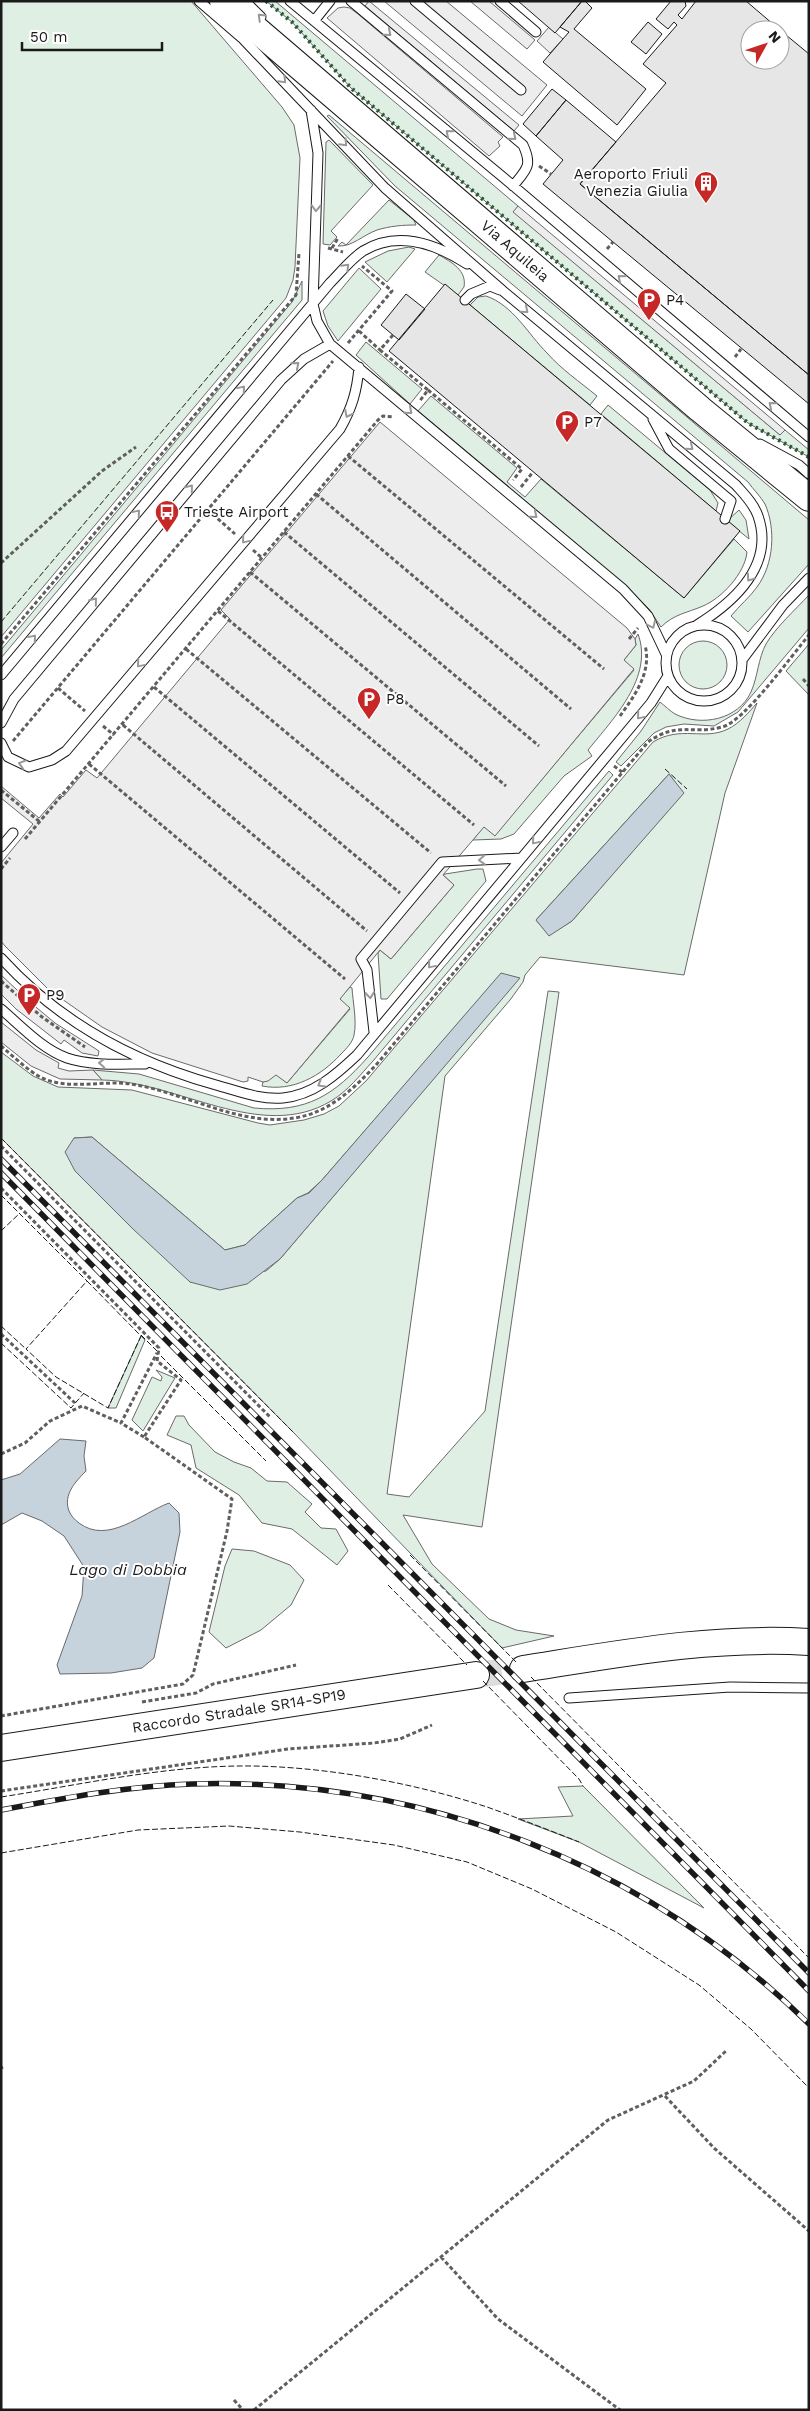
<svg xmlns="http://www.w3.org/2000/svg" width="810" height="2411" viewBox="0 0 810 2411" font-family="'Work Sans',sans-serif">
<rect width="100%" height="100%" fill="#fff"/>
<path fill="#e0efe3" stroke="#6a6a6a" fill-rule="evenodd" d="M1,1H191L282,107L294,125L300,158L295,267L293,280L286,298L1,637Z
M266,1H275L518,206L514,212L780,435L785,430L809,450V457L748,423L351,88L292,22Z
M329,115L809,520V564L748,632L731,616C739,606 750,597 757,587C774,564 776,529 765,504C761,497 753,489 748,482L395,186L327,116Z
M329,140L373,185L331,231L337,237L330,245L323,244L326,142Z
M389,200L414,220L416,225C403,225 390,226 377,230C363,235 352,247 338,246L342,242L346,245Z
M409,247L415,249L387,282L365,262L388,251Z
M439,255C451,262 467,270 464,287L458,295L425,272Z
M359,268L381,289L338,341L328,326L323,311Z
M302,281V300L1,658V650L292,302Z
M486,296C513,305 528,334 547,353C561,369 580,382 597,396L590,405L470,305L478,297Z
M366,342L422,389L410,404L356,355Z
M431,396L517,468L507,482L525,497L541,479L684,598L734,539L747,552C745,573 722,598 703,606C687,613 674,614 661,627L649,609L624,584L418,411Z
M608,405L710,490L718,503L716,511L601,414Z
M739,510L746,520L749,539L727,521Z
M809,595V628L738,712L714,726L684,724L666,727L654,733L621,766L616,762L641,731L660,702C665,706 670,711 675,714C701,727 738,720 751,692C758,676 758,659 766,644C776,627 795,610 809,595Z
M638,634C654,677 613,719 588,750L592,756L564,776L514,834L501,839L473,840L484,826L495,835L634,670L624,660L636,645L635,639Z
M679 665a24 24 0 1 1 48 0a24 24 0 1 1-48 0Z
M809,644V695L786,671Z
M757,703L725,793L684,975L540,957L525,975L523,982L510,1000L445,1076L387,1494L409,1497L485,1411L548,991L559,992L482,1527L403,1515L432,1564L489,1619L516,1630L554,1636L502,1648L294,1433L1,1138V1052L33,1076L58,1087L132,1090L258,1123L270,1125L304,1120L324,1114L339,1106L366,1081L653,742C681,725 704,741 728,729C740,723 749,712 757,703ZM669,774L683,793L572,921L549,935L536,920ZM501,974L519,978L280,1259L266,1271L190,1282L74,1138L92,1137L225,1250L245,1245L297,1198L308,1193L322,1180Z
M609,771L613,775L373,1061C360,1075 348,1091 331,1101C261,1143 177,1081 102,1080L93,1070L139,1074L254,1108C307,1113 334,1095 368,1057Z
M477,869H483L486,881L387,999H381L378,953L380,950L391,959L454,885L443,875L445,874Z
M350,987L352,988C353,1003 357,1021 354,1035C353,1042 346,1049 341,1054C321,1076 293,1092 262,1086L263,1082L276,1074L287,1083L350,1009L339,999Z
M141,1336L145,1340L116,1408H108Z
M156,1370L175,1378L143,1431L132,1420L152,1377L161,1381L162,1377Z
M176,1416H184L189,1425L215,1452L234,1462L251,1468L267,1481L287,1482L312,1504L305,1512L321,1528L336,1529L348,1551L337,1565L292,1529L262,1523L239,1495L196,1468L191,1445L167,1435Z
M232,1549L254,1551L290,1565L304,1580L291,1605L261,1630L226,1648L209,1632L225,1566Z
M583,1786L704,1908L579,1842L518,1819L573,1816L558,1787Z"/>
<path fill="#ededed" stroke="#6a6a6a" d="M369,1L519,125L514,131L365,6Z
M384,1H446L547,85L522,116Z
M470,1H489L535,40L527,49Z
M344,7L350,8L358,14L503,137L498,142L500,146L489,156L327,18L338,8Z
M549,27L563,39L550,53L537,41Z
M518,206L785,430L780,435L513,212Z
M380,422L627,628L635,639L636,645L624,660L634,669L495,836L484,827L443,875L454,885L391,959L380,950L340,999L350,1008L287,1083L276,1075L268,1081L263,1082L248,1077V1081L243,1082L152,1053L102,1027L49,990L5,946L1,941V863L33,824L1,798V786L39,818L60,794L63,797L86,770L97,778L230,619L221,610Z
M1,975L31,1003L55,1023L99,1051L98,1056L82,1053L64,1040L61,1044L16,1009L1,994Z
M1,1022L36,1050L59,1063L58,1068L69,1071L93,1070L102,1080L60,1079L31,1066L1,1042Z"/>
<path fill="#c6d2dc" stroke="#6a6a6a" d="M669,774L684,793L572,921L549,936L536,920Z
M501,973L520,978L280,1259L247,1284L220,1290L190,1282L133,1229L75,1171L65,1152L74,1138L92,1137L225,1250L245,1245L297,1198L309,1193L322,1180Z
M60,1439L86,1441L84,1456L86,1471C75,1482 63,1495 69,1511C71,1516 75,1520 79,1523C108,1545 142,1513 169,1503L179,1513L180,1532L154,1658L142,1668L111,1673L60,1674L57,1665L82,1596L84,1567L64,1536L42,1521L22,1513L1,1525V1480L20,1474Z"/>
<path fill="#e6e6e6" stroke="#1a1a1a" d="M518,1H582L555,33Z
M582,1H585L592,8L574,29L646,89L617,125L543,62L569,32L560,27Z
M671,1H685L686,6L678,15L682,19L696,1H746L780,30H750V60H780V30L809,54V375L580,184L666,83L643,64L677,25L674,22L668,29L656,19Z
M648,22L662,34L646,54L631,42Z
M552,89L566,100L536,136L523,124Z
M566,100L616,142L580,184L809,375V404L543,184L563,160L536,136Z
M445,284L740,531L684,598L389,351Z
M406,294L425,309L399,340L381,325Z"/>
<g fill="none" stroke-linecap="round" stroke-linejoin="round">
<path stroke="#ddd" stroke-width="26" stroke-dasharray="26 13" stroke-linecap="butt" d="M476,1675L523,1669"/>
<g stroke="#1a1a1a" stroke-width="11">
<path id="service" d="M199,1L242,38L385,188L503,291L736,485C744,494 754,504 758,516C775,565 734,602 697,625
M245,1L261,17
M290,1L504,178L809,437
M351,1L523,145C533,166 526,170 513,186
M415,1L521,90
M500,1L536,32
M314,21L330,1
M311,110L318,153L313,304L317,321L330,344L623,589L648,616L666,654
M465,300L471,294L490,286L500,290
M653,419L669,449L731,501L725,519
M760,444L799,465L809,474
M666 663a38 38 0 1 1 76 0a38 38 0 1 1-76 0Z
M742,660L783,605L809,578
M1,675L330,283C340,273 351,259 363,251C398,230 436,244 467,264
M1,723L14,699L281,380L304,359L330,344
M1,743L8,757L29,767L52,760L66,751L340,429C352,408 357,391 359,367
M1,847L13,833
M1,958C60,1023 133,1062 216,1085C238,1091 260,1100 283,1098C313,1095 336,1075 357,1055L651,703L668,676
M1,1009C21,1026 42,1049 67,1058C91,1066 120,1064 145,1064
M374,1032L367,970L361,959L442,862L521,858
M569,1698L730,1687L809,1688"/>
</g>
<g stroke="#1a1a1a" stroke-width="28">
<path id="primary" d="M223,1L700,409L809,498
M523,1669C618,1654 712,1636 809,1642
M1,1748L476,1675"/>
</g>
<path stroke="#5f5f5f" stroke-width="3" stroke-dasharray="4 2.5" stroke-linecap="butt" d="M539,166L551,174
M328,248L343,252
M332,248L338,238
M607,249L613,242
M359,331L380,350
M393,335L380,350L428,390L419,402
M348,343L392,291L362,266
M735,357L741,349
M428,390L522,469L513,480
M348,456L604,669
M521,487L533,472
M316,494L571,709
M208,510L235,534
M284,532L539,746
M253,550L262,558
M1,563L102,471L136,447
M250,572L506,786
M218,611L474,825
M629,639L638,628
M1,644L296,295L299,253
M186,649L431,853
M803,679L809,686
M154,687L400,893
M58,688L85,711
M620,716C635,695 652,672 645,645
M123,725L367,931
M103,726L114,735
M13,741L333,361
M89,764L345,979
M614,766L622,772
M1,790L40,822
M25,839L378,420L383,416L394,417
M1,869L10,858
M1,981L42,1017L85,1047
M1,1046C13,1056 26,1069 40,1077C68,1091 101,1080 131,1084C184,1092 240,1127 294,1118C329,1113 353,1089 376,1065L648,742C678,721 691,735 722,727C744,722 792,655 809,635
M1,1146L270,1417
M1,1188L159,1348L157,1361L181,1380L144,1437L232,1499L227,1531L193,1675L183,1684L1,1716
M1,1334L75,1403
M144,1437L121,1423L157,1353
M1,1454L25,1443L50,1421L82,1406L121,1423
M142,1702L196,1693L213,1684L296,1665
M1,1791L288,1749L374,1743L400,1739L432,1725
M1,2068L3,2067
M665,2096L714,2148L809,2231
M441,2257L498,2319L620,2410
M234,2400L243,2410
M254,2410L608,2120L694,2081L727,2050"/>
<use href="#service" stroke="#fff" stroke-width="9"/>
<use href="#primary" stroke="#fff" stroke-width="26"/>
<g stroke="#1a1a1a" stroke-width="5.5">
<path id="rail" d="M1,1159L809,1973
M1,1173L809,1991
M1,1810C64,1798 128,1786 192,1784C421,1777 646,1864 809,2024"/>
</g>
<use href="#rail" stroke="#fff" stroke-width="4" stroke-dasharray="11" stroke-linecap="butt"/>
<path stroke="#2b5a34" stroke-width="4" stroke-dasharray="2.5 4" stroke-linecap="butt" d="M266,1L292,22L351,88L748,423L809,457"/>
<path stroke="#1a1a1a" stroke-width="1" stroke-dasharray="6 2.5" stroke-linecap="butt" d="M1,622L273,300
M665,769L687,789
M1,1138L294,1433
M1,1195L88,1282
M1,1231L20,1213
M87,1281L141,1336L108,1408L56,1377L26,1349Z
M1,1326L26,1349
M141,1335L157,1351
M1,1343L71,1408L84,1393
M161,1356L266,1461
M410,1555L517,1663
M388,1585L467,1665
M531,1677L809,1958
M483,1681L579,1779L583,1786
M1,1797C79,1785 158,1767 238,1766C318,1765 411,1782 487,1807C518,1818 549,1830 579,1842
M1,1853L138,1830L229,1826L300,1832L394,1845L467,1862L532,1889L616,1932L699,1985L751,2029L809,2088"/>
</g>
<defs><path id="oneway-chevron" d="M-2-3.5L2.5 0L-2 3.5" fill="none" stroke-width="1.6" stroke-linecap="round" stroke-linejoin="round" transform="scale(1.25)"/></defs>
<g stroke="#989898">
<use href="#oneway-chevron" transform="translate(261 17) rotate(-136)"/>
<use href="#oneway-chevron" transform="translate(388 33) rotate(40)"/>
<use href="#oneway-chevron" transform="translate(283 80) rotate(46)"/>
<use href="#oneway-chevron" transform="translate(449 133) rotate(-140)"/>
<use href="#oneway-chevron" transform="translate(513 137) rotate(40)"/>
<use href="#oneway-chevron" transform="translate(344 143) rotate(47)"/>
<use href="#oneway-chevron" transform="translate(316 208) rotate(93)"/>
<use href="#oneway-chevron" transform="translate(346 267) rotate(-45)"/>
<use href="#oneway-chevron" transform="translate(621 278) rotate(-140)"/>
<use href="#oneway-chevron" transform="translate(525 310) rotate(40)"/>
<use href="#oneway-chevron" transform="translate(296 365) rotate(-40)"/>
<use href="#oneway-chevron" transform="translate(242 389) rotate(-50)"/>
<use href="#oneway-chevron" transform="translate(772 405) rotate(-140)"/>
<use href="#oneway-chevron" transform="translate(409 411) rotate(41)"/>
<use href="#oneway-chevron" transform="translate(348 414) rotate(117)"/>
<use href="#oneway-chevron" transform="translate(690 447) rotate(39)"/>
<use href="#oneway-chevron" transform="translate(190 488) rotate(-51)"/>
<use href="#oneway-chevron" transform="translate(137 513) rotate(-50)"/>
<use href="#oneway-chevron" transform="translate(534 515) rotate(40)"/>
<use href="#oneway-chevron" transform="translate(245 540) rotate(130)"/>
<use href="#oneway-chevron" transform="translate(750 578) rotate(126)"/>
<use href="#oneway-chevron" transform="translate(94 601) rotate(-51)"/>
<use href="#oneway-chevron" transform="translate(652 625) rotate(65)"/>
<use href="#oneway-chevron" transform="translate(33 638) rotate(-50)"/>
<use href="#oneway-chevron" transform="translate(140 664) rotate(130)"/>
<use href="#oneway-chevron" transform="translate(640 716) rotate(130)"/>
<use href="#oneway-chevron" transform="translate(22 764) rotate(-163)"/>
<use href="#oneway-chevron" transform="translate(535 841) rotate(130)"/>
<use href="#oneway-chevron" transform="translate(482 860) rotate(177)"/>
<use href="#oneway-chevron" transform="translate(431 965) rotate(130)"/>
<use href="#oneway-chevron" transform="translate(370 995) rotate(84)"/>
<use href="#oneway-chevron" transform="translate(102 1063) rotate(-177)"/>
<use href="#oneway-chevron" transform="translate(321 1084) rotate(149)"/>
</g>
<defs>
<g id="building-pin" transform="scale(1.25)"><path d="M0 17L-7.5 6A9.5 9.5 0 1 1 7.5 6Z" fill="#c62828" stroke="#fff"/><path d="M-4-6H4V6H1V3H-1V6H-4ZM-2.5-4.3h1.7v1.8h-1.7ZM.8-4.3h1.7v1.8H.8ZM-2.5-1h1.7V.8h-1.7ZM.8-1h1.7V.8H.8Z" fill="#fff"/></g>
<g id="parking-pin" transform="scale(1.25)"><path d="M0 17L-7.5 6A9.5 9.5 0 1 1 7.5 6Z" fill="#c62828" stroke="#fff"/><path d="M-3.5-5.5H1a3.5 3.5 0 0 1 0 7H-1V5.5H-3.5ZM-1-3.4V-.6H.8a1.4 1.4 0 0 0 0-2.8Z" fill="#fff"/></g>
<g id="bus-pin" transform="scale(1.25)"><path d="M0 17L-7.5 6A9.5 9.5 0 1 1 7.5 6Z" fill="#c62828" stroke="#fff"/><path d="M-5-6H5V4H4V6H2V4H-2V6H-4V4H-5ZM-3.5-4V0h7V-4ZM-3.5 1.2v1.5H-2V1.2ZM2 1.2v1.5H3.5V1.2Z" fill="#fff"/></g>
</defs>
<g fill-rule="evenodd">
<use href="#building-pin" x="706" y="183"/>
<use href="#parking-pin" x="649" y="300"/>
<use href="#parking-pin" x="567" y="422"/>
<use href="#bus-pin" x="167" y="512"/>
<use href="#parking-pin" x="369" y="699"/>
<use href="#parking-pin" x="29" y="995"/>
</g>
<g text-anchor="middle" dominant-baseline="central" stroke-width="4" stroke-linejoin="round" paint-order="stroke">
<g font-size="15" fill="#1a1a1a" stroke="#fff" text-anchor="start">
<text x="688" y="174" text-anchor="end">Aeroporto Friuli<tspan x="688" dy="17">Venezia Giulia</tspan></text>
<text x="666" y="300">P4</text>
<text x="584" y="422">P7</text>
<text x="184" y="512">Trieste Airport</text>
<text x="386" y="699">P8</text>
<text x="46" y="995">P9</text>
</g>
<g font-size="15" fill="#1a1a1a" stroke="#fff">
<text transform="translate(515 251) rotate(41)">Via Aquileia</text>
<text transform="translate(239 1711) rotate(-9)">Raccordo Stradale SR14-SP19</text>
</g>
<g font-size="16" font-style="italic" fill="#1a1a1a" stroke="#fff">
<text x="128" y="1569">Lago di Dobbia</text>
</g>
</g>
<rect width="810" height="2411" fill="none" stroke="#1a1a1a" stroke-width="5"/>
<g transform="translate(765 45) rotate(50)"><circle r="24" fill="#ffffff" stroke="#a3a3a3"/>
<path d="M0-4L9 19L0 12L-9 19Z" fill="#c62828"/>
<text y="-8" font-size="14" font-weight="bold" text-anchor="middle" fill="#1a1a1a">N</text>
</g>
<path d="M22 42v8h140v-8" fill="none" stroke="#1a1a1a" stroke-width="2.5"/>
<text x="30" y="42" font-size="15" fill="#1a1a1a" stroke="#ffffff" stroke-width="4" paint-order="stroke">50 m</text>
</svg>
